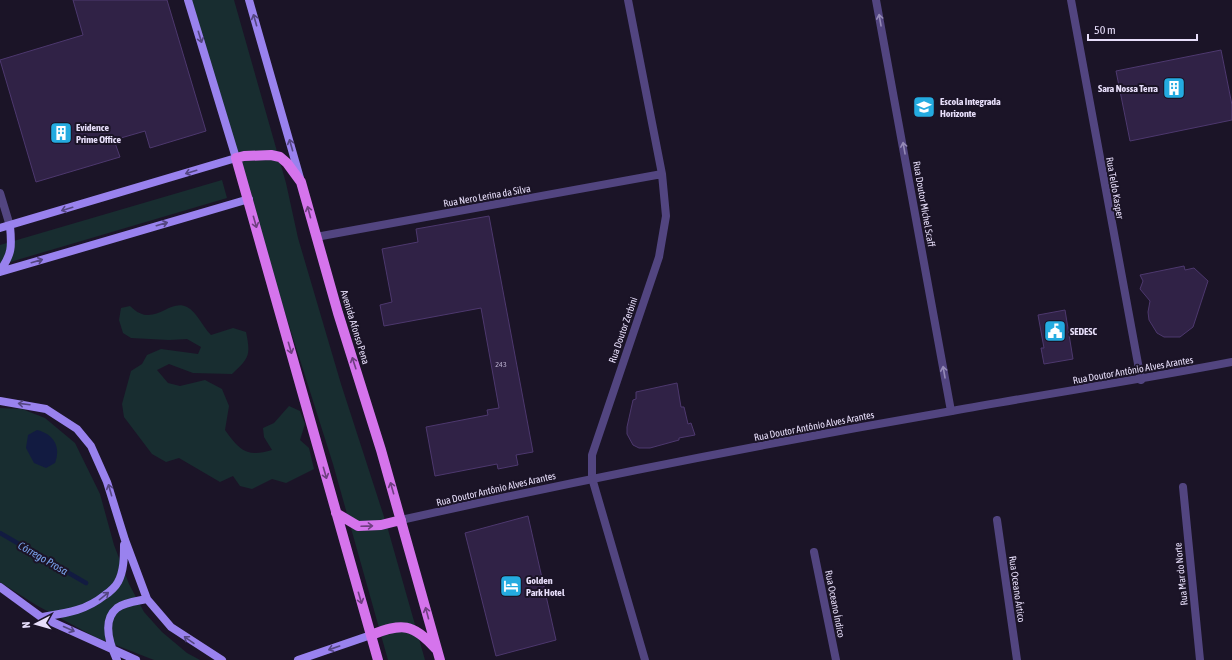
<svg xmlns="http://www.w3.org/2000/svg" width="1232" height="660" viewBox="0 0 1232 660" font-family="'Asap Condensed',sans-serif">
<rect width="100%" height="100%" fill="#1b1427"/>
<path fill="#182d30" d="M191,0H234L286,183L298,238L341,384L387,526L425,660H388L333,464L236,158Z
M222,180L227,198L0,265V245Z
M130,306C154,330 168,298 187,307C197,312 202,326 211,335L233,328L246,332C251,356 249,358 232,374L193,373L169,364L157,370L168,383L180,386L205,380L222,389L229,406L225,430C239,450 247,458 272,450L264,437L263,428L274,423L289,406L300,411L305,424L300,440L309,448L314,469L286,483L272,479L252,489L240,486L233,476L220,482L179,458L166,462L152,454L124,417L122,404L131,371L142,364L147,355L161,349L198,354L201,347L187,339L169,340L131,338L123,333L119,320L121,308Z
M0,408L22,409L45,418L75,443L100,494L114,545L129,584L144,612L162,632L187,653L200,660H154L95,637L36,605L0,582Z"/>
<path fill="#121b41" d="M37,430C54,434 61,447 55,463L46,468L34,463L26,448L28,435Z"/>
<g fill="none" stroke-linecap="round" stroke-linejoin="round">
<path stroke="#121b41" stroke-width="4.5" d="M0,533L86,583"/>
</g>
<path fill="#302246" stroke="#4d386e" d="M73,0H167L206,131L150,148L145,131L114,140L120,157L36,182L0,60L83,35Z
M1221,50L1232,105V120L1130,141L1116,71Z
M489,216L533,452L516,455L518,465L498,469L497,464L435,476L426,427L488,415L487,410L499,408L481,308L384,326L380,305L392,302L382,249L418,242L416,229Z
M1184,266L1185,270L1194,268L1208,281L1193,327L1180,337H1164L1157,333L1149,320L1148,312L1150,301L1140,289L1143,281L1140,275Z
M1065,310L1073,359L1044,364L1041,348H1044L1038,315Z
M677,383L681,407H684L688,424L691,423L695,435L679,438V440L650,448H639L633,445L627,434V427L633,400L636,399V392Z
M528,516L556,640L496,656L465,533Z"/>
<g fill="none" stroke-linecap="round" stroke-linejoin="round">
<path stroke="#524580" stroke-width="8" d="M628,0L662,174L666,216L659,257L592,455V478L645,660
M876,0L951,411
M1071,0L1141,380
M0,193L10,226
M316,237L662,174
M1183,487L1200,660
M997,520L1017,660
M814,552L836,660"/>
<path stroke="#524580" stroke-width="8" d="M401,520C584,479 767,443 952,411C1045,394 1139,380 1232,362"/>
<path stroke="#9982ee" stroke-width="8" d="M249,0L300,178
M0,228L236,158L188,0
M0,271C12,254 12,247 10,226
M0,272L249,199
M0,401L46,409L77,429L91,446L107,482L125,540L147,599L171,627L222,660
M0,587L41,617L136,660
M42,617C67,613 85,611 105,595C110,592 116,586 118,582C124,571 124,557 124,545
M117,660C110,645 101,621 117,608C125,602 138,601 147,599
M298,660L371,635"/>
<path stroke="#d574ec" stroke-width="10" d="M336,513L358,526L381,525L401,520
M371,635C402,623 413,623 436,649
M378,660L236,158L244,156L271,155L280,157L287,163L301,182L338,313L381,450L440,660"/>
</g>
<defs><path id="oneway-shaft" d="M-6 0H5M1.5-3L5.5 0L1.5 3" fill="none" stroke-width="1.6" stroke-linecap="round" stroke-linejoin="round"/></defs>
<g stroke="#544681">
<use href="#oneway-shaft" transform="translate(255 20) rotate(-106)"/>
<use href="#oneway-shaft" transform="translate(200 37) rotate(73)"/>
<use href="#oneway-shaft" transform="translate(291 145) rotate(-106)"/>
<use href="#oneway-shaft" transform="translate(191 172) rotate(163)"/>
<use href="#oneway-shaft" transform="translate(67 209) rotate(163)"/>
<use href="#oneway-shaft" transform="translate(162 224) rotate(-16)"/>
<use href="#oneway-shaft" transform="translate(37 261) rotate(-16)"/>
<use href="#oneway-shaft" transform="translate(24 404) rotate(-173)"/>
<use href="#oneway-shaft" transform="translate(110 490) rotate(-106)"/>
<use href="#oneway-shaft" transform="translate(104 596) rotate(-39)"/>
<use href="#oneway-shaft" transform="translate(69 629) rotate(24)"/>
<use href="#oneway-shaft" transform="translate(189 640) rotate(-145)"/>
<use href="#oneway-shaft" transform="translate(334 648) rotate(161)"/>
</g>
<g stroke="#958ab7">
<use href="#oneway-shaft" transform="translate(880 20) rotate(-100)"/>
<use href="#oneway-shaft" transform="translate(904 148) rotate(-100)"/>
<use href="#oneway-shaft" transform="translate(944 372) rotate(-100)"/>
</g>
<g stroke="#6f3f80">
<use href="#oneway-shaft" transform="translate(309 212) rotate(-105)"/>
<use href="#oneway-shaft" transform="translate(255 222) rotate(74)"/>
<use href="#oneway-shaft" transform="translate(290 348) rotate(74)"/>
<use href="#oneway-shaft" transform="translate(354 363) rotate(-108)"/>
<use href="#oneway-shaft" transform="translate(325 473) rotate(74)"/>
<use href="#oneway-shaft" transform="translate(392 488) rotate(-106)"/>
<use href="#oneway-shaft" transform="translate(367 526) rotate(-2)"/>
<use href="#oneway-shaft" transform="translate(360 598) rotate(74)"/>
<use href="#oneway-shaft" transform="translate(427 613) rotate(-105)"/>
</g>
<defs>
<g id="building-square" transform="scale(1.15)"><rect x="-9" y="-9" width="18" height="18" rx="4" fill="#24abe0" stroke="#1b1427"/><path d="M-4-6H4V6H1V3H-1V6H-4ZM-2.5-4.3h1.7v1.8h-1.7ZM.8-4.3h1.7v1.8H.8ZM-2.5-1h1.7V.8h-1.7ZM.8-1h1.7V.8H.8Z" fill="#fff"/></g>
<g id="school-square" transform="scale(1.15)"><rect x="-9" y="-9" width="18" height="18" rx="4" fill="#24abe0" stroke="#1b1427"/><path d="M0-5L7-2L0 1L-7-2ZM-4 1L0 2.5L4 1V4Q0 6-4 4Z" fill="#fff"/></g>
<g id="civic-square" transform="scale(1.15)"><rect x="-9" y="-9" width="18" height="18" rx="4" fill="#24abe0" stroke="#1b1427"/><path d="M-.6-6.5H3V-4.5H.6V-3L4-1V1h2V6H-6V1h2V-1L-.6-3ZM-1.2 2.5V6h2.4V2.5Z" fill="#fff"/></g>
<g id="hotel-square" transform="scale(1.15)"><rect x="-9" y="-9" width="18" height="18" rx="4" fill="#24abe0" stroke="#1b1427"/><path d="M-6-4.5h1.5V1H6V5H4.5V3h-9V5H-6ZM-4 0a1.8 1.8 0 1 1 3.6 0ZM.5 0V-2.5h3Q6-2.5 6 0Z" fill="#fff"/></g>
</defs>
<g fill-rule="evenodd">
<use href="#building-square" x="1174" y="88"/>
<use href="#school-square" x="924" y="107"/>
<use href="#building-square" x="61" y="133"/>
<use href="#civic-square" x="1055" y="331"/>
<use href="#hotel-square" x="511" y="586"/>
</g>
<g text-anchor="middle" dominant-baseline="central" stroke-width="4" stroke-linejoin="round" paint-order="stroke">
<g font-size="8" fill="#b9afcd">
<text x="501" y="364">243</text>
</g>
<g font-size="10" font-weight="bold" fill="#e7defa" stroke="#1b1427" text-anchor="start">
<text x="1158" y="88" text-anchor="end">Sara Nossa Terra</text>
<text x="940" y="101">Escola Integrada<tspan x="940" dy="12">Horizonte</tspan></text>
<text x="76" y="127">Evidence<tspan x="76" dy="12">Prime Office</tspan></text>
<text x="1070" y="331">SEDESC</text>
<text x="526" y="580">Golden<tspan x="526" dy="12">Park Hotel</tspan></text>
</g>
<g font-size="10" fill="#e7defa" stroke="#1b1427">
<text transform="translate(1115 188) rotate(80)">Rua Teldo Kasper</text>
<text transform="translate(487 196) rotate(-10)">Rua Nero Lerina da Silva</text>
<text transform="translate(924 204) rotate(80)">Rua Doutor Michel Scaff</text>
<text transform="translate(355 327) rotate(73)">Avenida Afonso Pena</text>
<text transform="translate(623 330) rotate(-71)">Rua Doutor Zerbini</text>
<text transform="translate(1133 370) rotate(-10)">Rua Doutor Antônio Alves Arantes</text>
<text transform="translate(814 426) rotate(-11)">Rua Doutor Antônio Alves Arantes</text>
<text transform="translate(496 489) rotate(-13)">Rua Doutor Antônio Alves Arantes</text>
<text transform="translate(1181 574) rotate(-96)">Rua Mar do Norte</text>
<text transform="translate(1017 589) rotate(82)">Rua Oceano Ártico</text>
<text transform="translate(835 604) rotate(79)">Rua Oceano Índico</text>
</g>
<g font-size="11" font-style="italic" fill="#7aa3ec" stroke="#1b1427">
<text transform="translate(43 558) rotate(30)">Córrego Prosa</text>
</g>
</g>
<g transform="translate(36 624) rotate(264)" stroke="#1b1427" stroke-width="3" paint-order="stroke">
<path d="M0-3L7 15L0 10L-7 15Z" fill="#e7defa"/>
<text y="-6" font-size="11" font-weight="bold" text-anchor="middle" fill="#e7defa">N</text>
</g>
<path d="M1088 34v6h109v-6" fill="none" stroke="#e7defa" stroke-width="2"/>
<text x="1094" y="34" font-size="12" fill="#e7defa" stroke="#1b1427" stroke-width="3" paint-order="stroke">50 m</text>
</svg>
